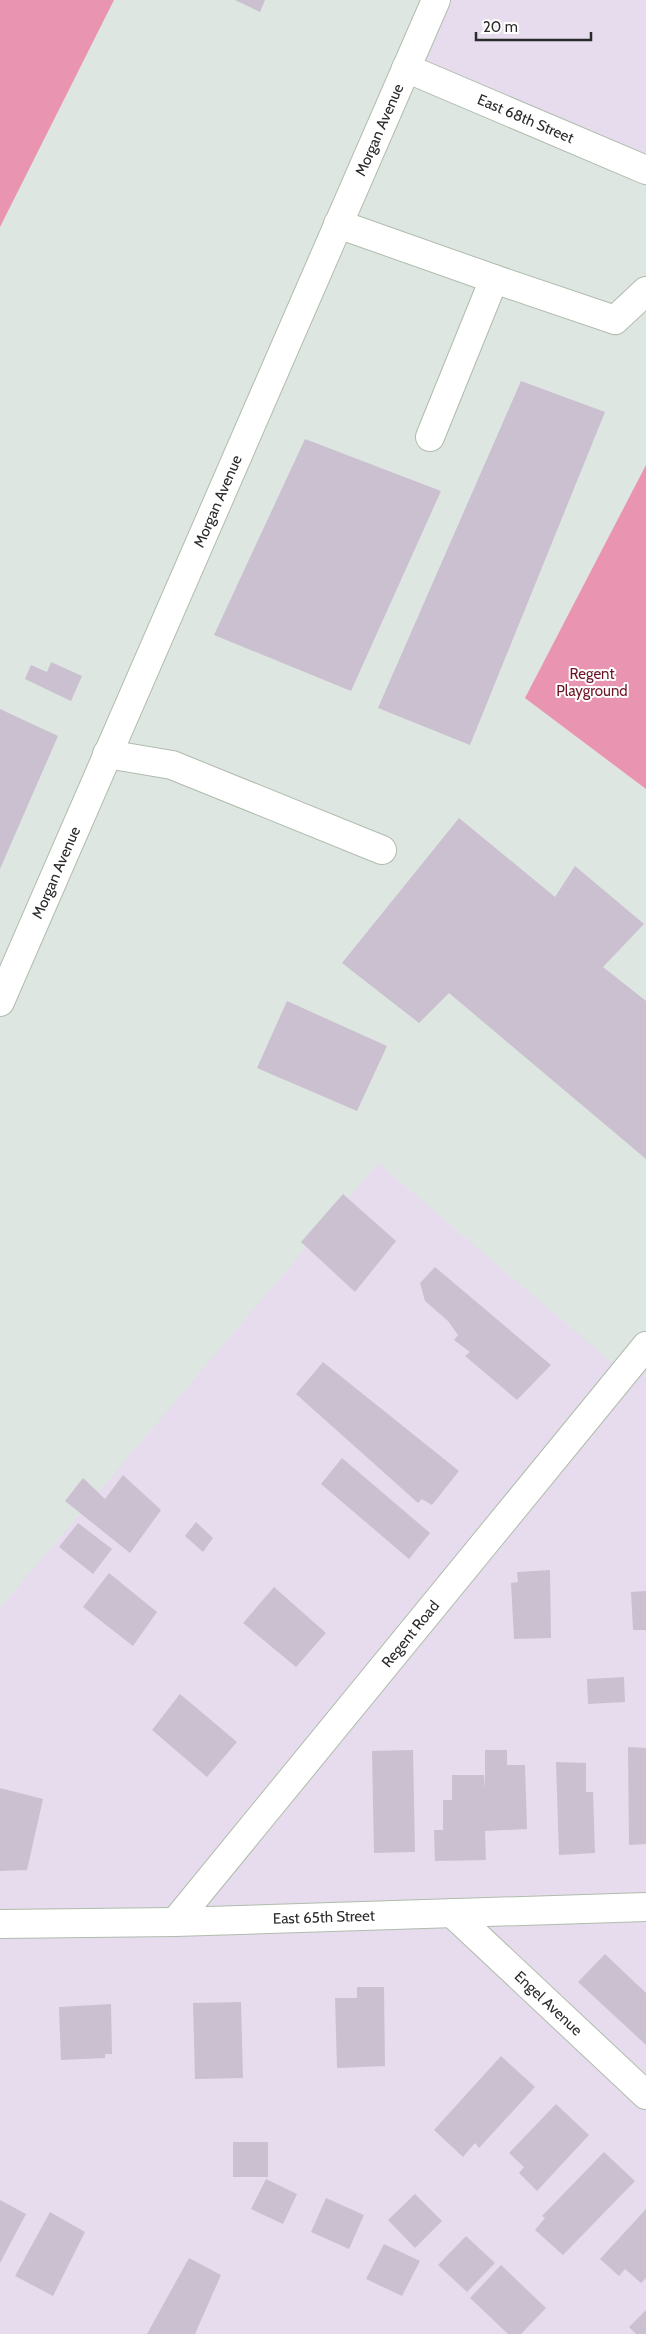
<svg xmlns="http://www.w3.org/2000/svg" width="646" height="2334" viewBox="0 0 646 2334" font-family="Cabin,sans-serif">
<rect width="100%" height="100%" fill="#e6dcee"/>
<path fill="#dde6e0" d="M0,0H436L406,68L646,170V465L525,698L646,789V1346L624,1373L378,1163L0,1608Z"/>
<path fill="#e994b0" d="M0,0H114L0,227Z
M646,465V789L525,698Z"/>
<path fill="#cac0d0" d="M235,0H265L260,12Z
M521,381L605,412L470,745L378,708Z
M305,439L441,491L351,691L214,635Z
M51,662L82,676L71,701L25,679L31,665L47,672Z
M0,709L58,736L0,869Z
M459,818L555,897L575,866L644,924L603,967L646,1001V1159L449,993L419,1023L342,963Z
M287,1001L387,1046L357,1111L257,1068Z
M343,1194L396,1241L355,1292L301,1242Z
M435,1267L551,1365L517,1400L465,1356L470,1352L454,1340L458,1335L448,1321L425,1301L420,1283Z
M323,1362L459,1471L432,1505L422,1499L418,1503L296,1394Z
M342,1458L430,1533L409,1559L321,1484Z
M123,1475L161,1510L130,1553L65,1501L83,1478L105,1499Z
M196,1522L213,1538L203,1552L185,1536Z
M78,1523L112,1549L93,1574L59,1547Z
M550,1570L551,1638L514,1639L511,1583L518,1582L517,1572Z
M109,1573L157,1612L133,1646L83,1607Z
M274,1587L326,1633L296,1667L243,1623Z
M646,1591V1630H633L631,1592Z
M624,1677L625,1702L588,1704L587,1679Z
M180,1694L237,1742L207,1777L152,1730Z
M628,1747L646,1748V1844L629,1845Z
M413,1750L415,1852L374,1853L372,1751Z
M485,1750H507V1765H525L527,1829L485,1831L486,1860L435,1861L434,1830H443V1800H452V1775H484L485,1789Z
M556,1762L586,1763V1792H593L595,1853L559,1855Z
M0,1788L43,1799L27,1870L0,1871Z
M605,1954L646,1993V2045L578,1982Z
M357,1987H384L385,2066L337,2068L335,1998H357Z
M241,2002L243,2078L195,2079L193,2003Z
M111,2004L112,2054H105V2058L61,2060L59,2007Z
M501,2056L535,2087L479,2148L475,2143L463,2157L434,2130Z
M556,2104L589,2135L537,2191L519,2173L524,2167L509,2153Z
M233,2142H268V2177H233Z
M604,2152L635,2181L563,2255L535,2230L545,2218L542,2216Z
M266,2179L297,2194L283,2224L251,2209Z
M415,2194L442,2221L415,2248L388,2220Z
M326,2198L364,2215L349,2249L311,2232Z
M0,2200L26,2214L0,2263Z
M646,2209V2278L641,2283L625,2269L619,2276L600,2259Z
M50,2212L85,2232L53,2296L15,2276Z
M466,2236L495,2263L467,2292L438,2265Z
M384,2244L420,2261L402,2296L366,2279Z
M189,2258L221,2275L195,2334H147Z
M501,2265L546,2308L521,2334H508L470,2298Z
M646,2310V2334H636L629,2327Z"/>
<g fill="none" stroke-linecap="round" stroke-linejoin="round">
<g stroke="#b0bcac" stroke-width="30">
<g id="minor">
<path id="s1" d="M406,68L646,170"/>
<path d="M338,224L494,279L430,437"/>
<path d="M494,279L615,320L646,291"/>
<path d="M107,754L172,765L382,850"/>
<path id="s2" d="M0,1002L436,0"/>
<path id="s3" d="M452,1913L646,2095"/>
<path id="s4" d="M175,1922L646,1346"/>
<path id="s5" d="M0,1924L175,1922L646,1907"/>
</g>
</g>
<use href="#minor" stroke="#fff" stroke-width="28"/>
</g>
<g text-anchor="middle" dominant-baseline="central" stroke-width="4" stroke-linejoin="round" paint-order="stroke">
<g font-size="15" fill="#2b2b2b" stroke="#fff">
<text stroke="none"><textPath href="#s1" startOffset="130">East 68th Street</textPath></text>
<text stroke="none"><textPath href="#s2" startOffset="951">Morgan Avenue</textPath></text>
<text stroke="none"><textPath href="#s2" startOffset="546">Morgan Avenue</textPath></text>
<text stroke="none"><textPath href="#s2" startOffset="141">Morgan Avenue</textPath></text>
<text stroke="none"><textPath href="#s4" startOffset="372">Regent Road</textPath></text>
<text stroke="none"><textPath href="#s5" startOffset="324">East 65th Street</textPath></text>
<text stroke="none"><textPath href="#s3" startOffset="132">Engel Avenue</textPath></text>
</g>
<g font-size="15" fill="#6e1526" stroke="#fff">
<text x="592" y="674">Regent<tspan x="592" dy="17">Playground</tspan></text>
</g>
</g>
<path d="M476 32v8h115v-8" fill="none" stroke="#2b2b2b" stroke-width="2.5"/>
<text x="483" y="32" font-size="15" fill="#2b2b2b" stroke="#ffffff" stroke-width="4" paint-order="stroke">20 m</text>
</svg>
